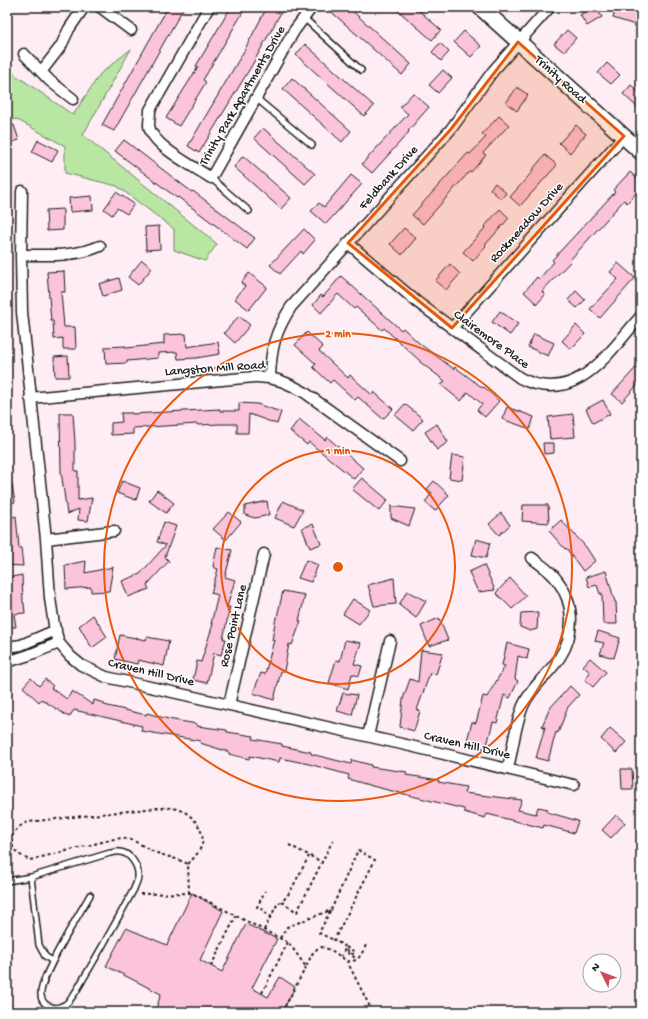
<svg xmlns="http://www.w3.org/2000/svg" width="648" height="1019" viewBox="0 0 648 1019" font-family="'Gochi Hand',sans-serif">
<rect width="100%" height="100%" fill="#feedf4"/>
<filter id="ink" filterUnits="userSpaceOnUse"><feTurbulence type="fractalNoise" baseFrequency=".025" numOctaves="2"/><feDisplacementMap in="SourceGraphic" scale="8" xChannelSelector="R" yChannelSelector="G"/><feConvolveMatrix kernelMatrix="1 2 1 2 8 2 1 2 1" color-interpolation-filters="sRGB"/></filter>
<g filter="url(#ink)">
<path fill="#b9e6a3" stroke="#6a8160" d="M131,49L83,135L217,244L205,261L174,250V229L117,186L65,173V146L16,119L7,121V69L73,115L100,74Z"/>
<path fill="#fbc4db" stroke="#1c1c1c" d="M168,7H184L114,131L102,125Z
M231,7H246L203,80L206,82L179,126L166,118L198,67L196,66Z
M267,7H284L252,65L199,153L188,146L244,51Z
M326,7H348L411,64L402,75Z
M394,7H415L441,30L432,40Z
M593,7H596L602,17L587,26L580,15Z
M616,7H631L641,10V30L632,24L613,18Z
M567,30L576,38L564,52L554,44Z
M464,31L481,46L471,57L454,42Z
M440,43L449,52L441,61L432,52Z
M305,44L374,106L364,116L296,55Z
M607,63L620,75L611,84L598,73Z
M443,70L452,78L438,93L429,85Z
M292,78L351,131L342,142L283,89Z
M631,85L641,94V103L637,107L623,94Z
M517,87L528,95L517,111L506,103Z
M413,93L429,107L408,131L409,132L372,173L362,164L408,114L400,107Z
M499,116L509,125L483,153L486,155L471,172L470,171L423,224L412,215L468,153L470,154L486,137L482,134Z
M14,125L19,140L7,144V127Z
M576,125L586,134L570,153L559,143Z
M263,128L315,174L305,184L254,138Z
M38,140L58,150L52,162L32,152Z
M124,140L192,192L193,191L255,238L247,249L178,197L177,198L115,151Z
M545,155L557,165L520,206L510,197L533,171L532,170Z
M243,156L291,198L281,209L234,167Z
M630,172L641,182V188L627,203L624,200L570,260L571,261L542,291L545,295L537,304L524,292L537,277L539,279L554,262L552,260L615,192L613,190Z
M351,175L362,184L326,224L311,211L319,203L324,207Z
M495,183L506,193L501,199L490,189Z
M116,192L134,204L127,214L117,208L112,215L104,209Z
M92,196L93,210L70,212L69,198Z
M63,209V230L47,231L46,210Z
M500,209L509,218L485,245L486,246L473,261L463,252L485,228L484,227Z
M159,226L160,249L146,250L145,227Z
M404,228L416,238L402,255L390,244Z
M304,229L315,240L303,254L301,251L280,274L270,265Z
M142,260L152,268L138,285L128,277Z
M618,263L635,278L600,318L590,309L618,279L610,272Z
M450,264L460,274L446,290L435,281Z
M64,271L65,292H61L64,327H75L76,349H63V338L54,339L53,321H51L47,272Z
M249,273L267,287L249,310L235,299L245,286L241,283Z
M341,276L401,330L403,328L420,344L454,369L455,367L483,388L484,387L499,401L485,417L477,410L482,404L468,392L461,401L441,385L445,381L420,362V361L384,328L382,330L356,307L354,309L338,294L321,313L313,305L321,295L323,297Z
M119,278L122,290L103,296L99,284Z
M576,291L585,300L577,308L568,300Z
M500,311L518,324L510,335L492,322Z
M239,316L250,325L235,343L224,333Z
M576,325L585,334L571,349L562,341Z
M307,332L323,347L319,351L348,378L350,375L372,395L374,392L393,409L383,419L358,397L355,400L333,380L330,383L313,367L316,364L295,345Z
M186,334L187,347L218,342L220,354L196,358L178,359L177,352L158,353V358L127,361V363L106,364L105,347L126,346V348L164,344V335Z
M534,334L554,343L548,356L528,347Z
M68,356L69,377H55L54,357Z
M641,362V381L622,402L612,394Z
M603,400L610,414L593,423L586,409Z
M239,403L257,404L281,412L277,424L249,414L248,433H237V424H220L198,425L197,424L133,428V434L111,435V423L122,422L121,413H132V414L220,409V411H239Z
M405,404L423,419L413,430L395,415Z
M507,407L534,417L530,429L502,419Z
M60,413H73L75,443V471H78V500L92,498L88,521L78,520L79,509L67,514L61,471Z
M573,414L575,437L550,439L548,417Z
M299,419L325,440L327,437L363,468L354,479L309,442L307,445L290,431Z
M437,424L448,442L437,450L425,432Z
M543,443H554V453L544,454Z
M452,455L465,457L462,480L449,478Z
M362,478L388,500L379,511L352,489Z
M7,479H11L15,502L7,504Z
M122,481L140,488L136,500L117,493Z
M434,481L449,495L435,511L425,502L432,493L427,489Z
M157,490L174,503L166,513L149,501Z
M267,501L269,515L255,518L245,515V506Z
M283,501L303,510L294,526L275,518Z
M523,505H548L549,523L522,521Z
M391,506L415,509L409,526L391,518Z
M229,512L241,522L226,540L213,529Z
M501,513L510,525L499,535L489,524Z
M16,516L19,548H21L23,566L7,565V519Z
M561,520L586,547L595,561L583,571L566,548L565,549L549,531Z
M164,522L176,526L165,557L169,561L147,585L149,589L128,597L122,581L140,574L166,545L157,542Z
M313,524L321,544L310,548L302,528Z
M476,539L490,543L486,558L472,555Z
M217,547L232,550L225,577L235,580L227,607H230L223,639H226L221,655L214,653L207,683L193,680L197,661L201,662L213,624H211L218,595L211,593L218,569L213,567Z
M306,560L318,565L311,582L298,578Z
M86,561L85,573L113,567L109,591L91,592V587L66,589L65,565Z
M484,565L495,590L478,592L469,572Z
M606,571L615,602H616L617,624H603L602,593L600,594L597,585L589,587L586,577Z
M22,575L23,603H24L25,613L14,614L16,627H7V578Z
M394,578L396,604L374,606L368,585Z
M510,578L526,596L512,609L496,593Z
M283,591L305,595L299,621H301L292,645L289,644L284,671H281L274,700L253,693L261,673L265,674L274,640H272L276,617H277Z
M407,591L426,601L416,618L399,605Z
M353,599L370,610L359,624L343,614Z
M538,612L537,629L530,631L520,627L521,613Z
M93,615L107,637L92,648L79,626Z
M439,618L448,640L429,646L421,626Z
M598,631L620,638L614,658L600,654L604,643L595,641Z
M120,635L146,640L147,637L169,641L164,666L138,660L137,664L115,659Z
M345,640L361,643L354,664L362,666L359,676L352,674L348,689L329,683L336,660L340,661Z
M507,643L529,649L527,659L518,656L515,679L518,681L510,698L504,695L497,723L493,722L486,749L466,744L472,722L476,723L483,696L487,697L505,666L502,665Z
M421,650L443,653L436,674L430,673L417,710L420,711L414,731L400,727L403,699L410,679L418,682Z
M590,658L606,672L593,687L585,680L590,672L583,666Z
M31,678L39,686L45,679L53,686L51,688L67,699L72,691L93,705L94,700L104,703V705L146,715L147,713L168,719L197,724V726L227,730V732L254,736L253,739L282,744V746L311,752V754L351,764L352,760L371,765V767L407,772L406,775L439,780L438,782L466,787L464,793L522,800L518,810L536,814L538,807L548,809L547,812L578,821L574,833L544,825L543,828L487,814L485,818L464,812V809L372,786L348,779L349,775L309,764L280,758L279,762L250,756L249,759L229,754V752L200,743L201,741L141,731L142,726L74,710L69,717L41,699L39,702L23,687Z
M570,686L579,695L568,707L558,733L556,732L548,761L536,758L545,727L542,726L550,708Z
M343,693L357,695L352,715L337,711Z
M610,728L626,742L616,753L601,739Z
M621,769H632L633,789H622Z
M616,815L625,823L611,838L602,830Z
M192,893L223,911L200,960L222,972L246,924L277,939L252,988L268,997L280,977L295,987L282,1012H155L161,994L106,966L126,928L167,945Z"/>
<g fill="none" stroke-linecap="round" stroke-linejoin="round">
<g stroke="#1c1c1c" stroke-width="8">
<path id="lane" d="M304,18L361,70
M256,98L312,145
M211,178L249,211
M31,877L39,945L45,956L52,961
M7,881L31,877L110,853C113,853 117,851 120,852C131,853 139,867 138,877C138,881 135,885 134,889C118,918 102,948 85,976C79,986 74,997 66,1004C61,1007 57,1009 52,1007C46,1006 41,1001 41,995C39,978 80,913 90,895"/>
</g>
<g stroke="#1c1c1c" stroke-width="13">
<path id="street" d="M100,7L131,30
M209,7L150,110C150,115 149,121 149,126C152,146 195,167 211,178L294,31L312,7
M24,54L50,81L73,99
M41,72L61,46L69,29L84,7
M22,191L21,255L22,312L46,539L50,598L54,625L59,643L70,656L81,665L106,677L406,745L574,785
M348,243L417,302L520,378C576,407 609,352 641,316
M21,255C47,255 76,257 100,246
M452,328L624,136
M270,377C271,348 275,332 291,307L451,129L493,71L550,7
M30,398L254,377C273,376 288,383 304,392L400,461
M46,539L114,531
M7,647L21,645L56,630
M7,662L29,655L59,643
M229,705L264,554
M368,736L390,641
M508,768C513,748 515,725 523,706C531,687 549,674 560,657C575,634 575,603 557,580C551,571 541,565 532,558"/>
</g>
<g stroke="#1c1c1c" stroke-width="18">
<path id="secondary" d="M480,7L641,152"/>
</g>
<path stroke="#1c1c1c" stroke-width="2" stroke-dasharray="3 3" stroke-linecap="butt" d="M289,845L322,862
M188,864C193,859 198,854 201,847C207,833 194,815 180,810C172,807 164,808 156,808L28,822C17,826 7,837 14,849C17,854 25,858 30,860L114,839C130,836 139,844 152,851C164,856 176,858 188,864L189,893
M140,894L192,893L289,943L306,967L312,954L318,948L322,947L331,950L347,961L371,1009L375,1012
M282,902L297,912L333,840
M330,911L319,933L334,940
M270,918L278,903L282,902L290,892L309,856
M264,930L270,918L264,910L257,907L265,891
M280,938L287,927L331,910L358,850L375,860L334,940L346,947L341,957
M346,947L355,952L353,954L347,950L346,952L357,959
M347,961C359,963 362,953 367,943
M211,966L236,916
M262,993L288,942
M282,1012L306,967"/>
<use href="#lane" stroke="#fff" stroke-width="5"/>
<use href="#street" stroke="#fff" stroke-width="10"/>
<use href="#secondary" stroke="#fff" stroke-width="15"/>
</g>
</g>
<path fill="#e8590c" fill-opacity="0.2" stroke="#e8590c" stroke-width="3" stroke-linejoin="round" d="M518,42L624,136L452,328L348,243L451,129Z"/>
<g fill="none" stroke="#e8590c" stroke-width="2">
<circle cx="338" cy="567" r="117"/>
<circle cx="338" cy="567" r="234"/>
</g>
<g text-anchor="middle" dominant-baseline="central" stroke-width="3" stroke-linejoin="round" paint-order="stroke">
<g font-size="13" fill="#1c1c1c" stroke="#fff">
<text transform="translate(560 80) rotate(42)">Trinity Road</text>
<text transform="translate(243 96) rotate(-60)">Trinity Park Apartments Drive</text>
<text transform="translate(389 178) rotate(-48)">Feldbank Drive</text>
<text transform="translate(527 223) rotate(-48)">Rockmeadow Drive</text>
<text transform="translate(491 340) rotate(36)">Clairemore Place</text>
<text transform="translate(215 369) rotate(-4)">Langston Mill Road</text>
<text transform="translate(234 626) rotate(-77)">Rose Point Lane</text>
<text transform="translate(151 673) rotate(13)">Craven Hill Drive</text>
<text transform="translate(467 746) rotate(13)">Craven Hill Drive</text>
</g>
</g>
<circle cx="338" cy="567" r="6" fill="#e8590c" stroke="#fff" stroke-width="2"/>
<g font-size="12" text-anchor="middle" font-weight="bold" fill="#e8590c" stroke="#fff" stroke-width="3" stroke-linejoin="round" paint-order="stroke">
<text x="338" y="337">2 min</text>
<text x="338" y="454">1 min</text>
</g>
<rect width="648" height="1019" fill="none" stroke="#fff" stroke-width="24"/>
<rect x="12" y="12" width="624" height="995" fill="none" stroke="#1c1c1c" stroke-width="1.5" filter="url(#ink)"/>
<g transform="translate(602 973) rotate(312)"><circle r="19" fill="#ffffff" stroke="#a4a4a4"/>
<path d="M0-3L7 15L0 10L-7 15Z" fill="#d1495b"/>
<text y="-6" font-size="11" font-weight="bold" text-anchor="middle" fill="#1c1c1c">N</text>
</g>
</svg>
